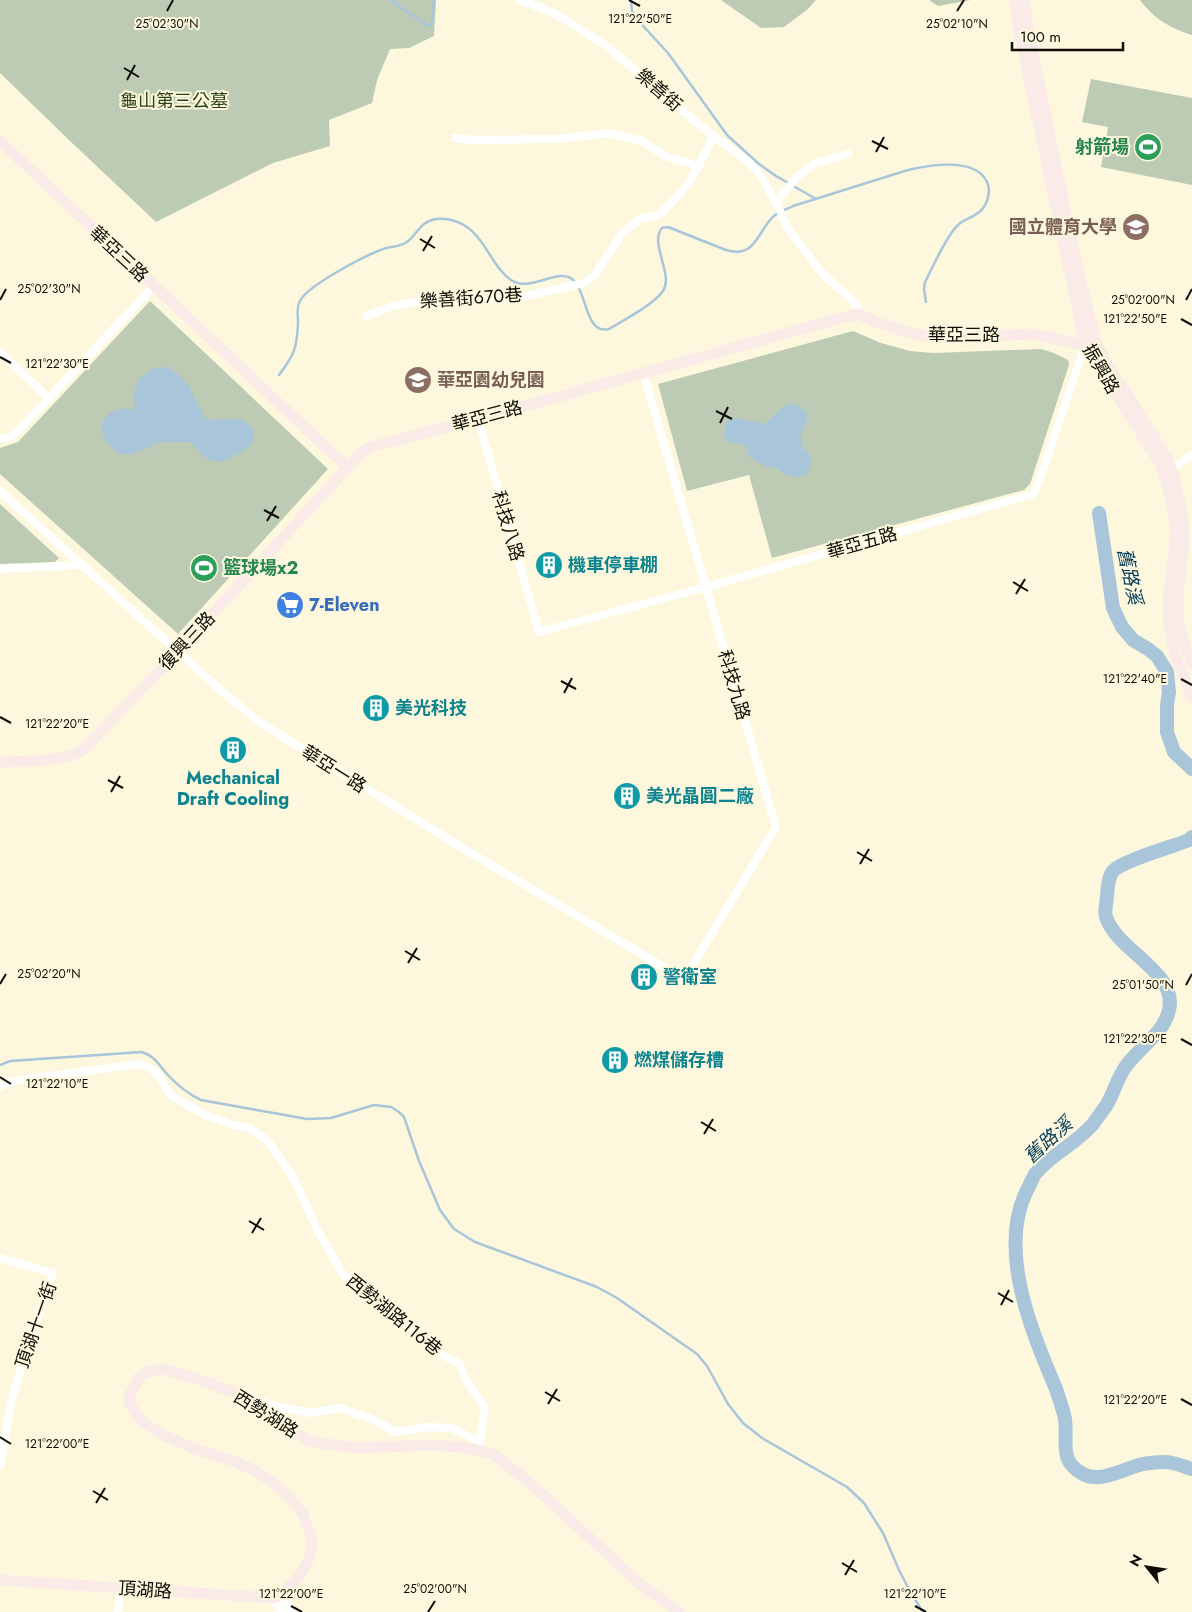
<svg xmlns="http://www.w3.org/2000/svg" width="1192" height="1612" viewBox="0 0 1192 1612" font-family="Jost,'Noto Sans TC',sans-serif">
<rect width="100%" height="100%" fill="#fdf8dd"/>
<path fill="#bdcbb5" d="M0,0H436L434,36L409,48L390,49L377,80L372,103L329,120L330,146L273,163L156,222L70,141L0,73Z
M721,0H816L808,9L784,27L761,28Z
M929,0H971L938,6Z
M1140,0H1192V35C1171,29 1153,18 1140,0Z
M1091,79L1192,98V185L1101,167L1108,127L1082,122Z
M150,301L328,469L178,634L0,474V448L18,442Z
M853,331L881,343L910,351L933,353L1041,349L1054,353L1068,360L1069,365L1030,484L1024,490L772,558L749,475L687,491L658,384Z
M0,504L59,558L55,562L0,564Z"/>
<path fill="#a8c5da" d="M166,367L178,374L189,385L195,400L206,419C218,421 230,418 242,419L253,429L254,438L250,446L236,455L221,462L208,460L190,442C182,442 164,441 159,443C145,447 133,458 118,453C117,452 112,448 112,448C90,430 107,403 133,410L135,406L134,392L139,378L154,368Z
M792,403C824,416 794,428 802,446C803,449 806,450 808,452C814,460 811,467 806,474L796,478L785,474L777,468L766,467L749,457L747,447L739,443H730L723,435L727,423L731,418C742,418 753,423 765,424L782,408Z"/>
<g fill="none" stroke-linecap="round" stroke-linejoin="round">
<path stroke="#a8c5da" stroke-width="2.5" d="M390,0L428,26L432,23L434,0
M631,0L632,11L645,28L668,53L727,135L759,164L776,176L816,199
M279,375C294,355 297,349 298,323C298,315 296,308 300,301C307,286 361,258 378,251C388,246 398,248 407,242C418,234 419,222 436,219C445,218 454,220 462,224C485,236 491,266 511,280C531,294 561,264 575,282C587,295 586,335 609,329C624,320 653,305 663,291C674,274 649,244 662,228L668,227L726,250C757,259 757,230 775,215C780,211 787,209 793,206L908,170C930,165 975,157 987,182C991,190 988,202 983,208C977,217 965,218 958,225C946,236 933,267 925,282L924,289L926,302
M0,1065L10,1061L142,1052C154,1056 158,1063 166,1073C176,1084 188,1094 201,1100L307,1119L331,1118L374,1105L391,1107L399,1112L404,1117L419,1161L440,1210L454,1229L475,1242L597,1287L617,1298L697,1354L707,1366L728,1404L743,1423L762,1438L847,1487L864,1503L883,1533L899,1570L911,1593L923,1612"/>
<path stroke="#a8c5da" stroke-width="14" d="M1099,513L1113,608L1122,627L1133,640L1148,649L1157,656L1167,672L1169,692L1167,705V732L1174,752L1192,769
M1192,837L1189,840C1172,847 1127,859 1114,870C1108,876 1108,887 1107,895C1107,902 1104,911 1106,917C1118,953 1182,973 1168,1014C1161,1035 1139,1048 1126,1066C1117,1078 1114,1093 1106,1106C1102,1112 1097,1118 1093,1124C1076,1144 1050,1155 1035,1174C1032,1179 1030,1185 1027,1190C997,1250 1032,1332 1056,1389C1059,1398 1063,1409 1065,1419C1068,1442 1058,1461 1083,1474C1100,1483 1122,1470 1139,1465C1147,1463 1158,1462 1166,1462C1174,1462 1184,1467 1192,1469"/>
<path stroke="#fff" stroke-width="8" d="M519,0L539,7L561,17L608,47L703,128L750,163L762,178L778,206L787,227L821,272L856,304L859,314
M455,138L474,140L558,139L609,133L642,141L667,157L699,166
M776,202L798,176L814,164L848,154
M367,316L393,306L415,302H437L487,300L521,297L584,283L595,275L621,235L639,219L659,215L671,203L689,183L714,136
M0,352L48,398
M478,419L539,632L706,587L1033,494L1038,484L1045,464L1085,345
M0,439L12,436L20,429L154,286
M1172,469L1192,455
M0,491L218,688L258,721L459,846L684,979L776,827L643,372
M0,569L81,565
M0,1086L14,1081L138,1064L148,1067L157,1073L171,1096L208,1116L233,1125L249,1128L268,1141L294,1179L318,1231L342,1273L386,1313L406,1325L441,1354L460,1364L465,1378L485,1408L480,1442L451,1428L427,1427L396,1432L372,1419L339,1408L311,1413L278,1407L248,1397
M0,1258L53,1273L26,1352L11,1402L0,1466
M280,1595L292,1612
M272,1598L282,1612
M118,1612L120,1589"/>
<path stroke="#faebe8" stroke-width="11" d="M1015,0L1019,32L1085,345L1100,370L1160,463L1167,483L1174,518L1176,534L1168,600V618L1175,656L1192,697
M1024,0L1029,33L1075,257L1097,345L1108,365L1167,457L1175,479L1183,518L1184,543L1178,598V617L1186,649L1192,663
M0,141L348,468
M0,762C28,761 57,763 83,750L169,661L362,452L371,447L514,409L845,317L859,314L875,322L901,330L916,334L933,337H965L1033,334L1085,345H1097
M0,1580L272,1598L280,1595L298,1578L307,1564L312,1547L311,1536L302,1512L287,1495L271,1481L254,1470L231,1460L195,1449L163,1435L143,1422L132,1408L129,1401L130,1395L139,1377L148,1372L164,1369L200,1380L236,1393L309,1441L333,1445L358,1448L430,1445L460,1447L492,1453L528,1481L641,1585L679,1612"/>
</g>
<path fill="none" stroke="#0e0c04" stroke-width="2" d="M629,0L640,6M167,11L173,0M957,11L964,0M124,68L139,77M127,80L135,65M872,141L888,149M876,152L884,137M420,239L435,248M423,251L432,236M0,300L6,289M1186,300L1192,289M1181,319L1192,325M0,357L11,363M716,411L732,419M720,423L728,407M264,510L279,518M267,521L276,506M1013,582L1028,591M1016,594L1025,579M1181,679L1192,685M561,681L576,689M564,693L572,678M0,717L11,723M108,780L123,788M111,792L120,776M857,852L872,861M860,864L869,849M405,951L420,960M408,963L417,948M0,984L6,974M1186,985L1192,974M1181,1039L1192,1045M0,1077L11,1084M701,1122L716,1131M704,1134L713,1119M249,1221L264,1230M252,1233L261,1218M998,1293L1013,1302M1001,1305L1009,1290M545,1392L560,1401M1181,1399L1192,1405M548,1404L557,1389M0,1437L11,1444M93,1491L108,1500M96,1503L105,1488M842,1563L857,1572M845,1575L854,1560M291,1606L302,1612M915,1606L926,1612M428,1612L435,1601"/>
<defs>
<g id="stadium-disc" transform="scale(1.4375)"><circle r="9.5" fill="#2e9e5b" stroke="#fdf8dd"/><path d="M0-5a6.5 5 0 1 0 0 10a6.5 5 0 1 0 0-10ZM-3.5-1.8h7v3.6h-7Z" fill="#fff"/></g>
<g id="school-disc" transform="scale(1.4375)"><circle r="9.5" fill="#8d6e63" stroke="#fdf8dd"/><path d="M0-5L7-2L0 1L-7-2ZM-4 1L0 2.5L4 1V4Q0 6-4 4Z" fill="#fff"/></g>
<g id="building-disc" transform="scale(1.4375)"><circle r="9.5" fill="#0f9aa8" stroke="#fdf8dd"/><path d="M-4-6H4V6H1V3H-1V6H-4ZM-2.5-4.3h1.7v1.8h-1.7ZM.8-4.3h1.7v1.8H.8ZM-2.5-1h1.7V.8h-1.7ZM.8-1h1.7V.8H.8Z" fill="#fff"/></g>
<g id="supermarket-disc" transform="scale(1.4375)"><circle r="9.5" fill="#3f7fe0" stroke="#fdf8dd"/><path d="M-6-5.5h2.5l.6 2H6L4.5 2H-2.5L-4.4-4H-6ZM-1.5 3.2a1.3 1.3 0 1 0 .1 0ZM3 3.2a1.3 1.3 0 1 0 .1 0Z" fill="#fff"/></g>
</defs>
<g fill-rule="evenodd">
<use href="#stadium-disc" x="1148" y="147"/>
<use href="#school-disc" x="1136" y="227"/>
<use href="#school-disc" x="418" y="380"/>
<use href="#building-disc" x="549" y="565"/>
<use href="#stadium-disc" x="204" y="568"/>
<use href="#supermarket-disc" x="290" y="605"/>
<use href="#building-disc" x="376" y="708"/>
<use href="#building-disc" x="233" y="750"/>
<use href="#building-disc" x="627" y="796"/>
<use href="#building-disc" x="644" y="977"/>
<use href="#building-disc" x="615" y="1060"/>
</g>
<g text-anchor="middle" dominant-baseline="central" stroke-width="4" stroke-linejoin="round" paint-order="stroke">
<g font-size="18" fill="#0e0c04" stroke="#fdf8dd">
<text transform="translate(659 90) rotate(41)">樂善街</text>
<text transform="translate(119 254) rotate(43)">華亞三路</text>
<text transform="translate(471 298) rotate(-4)">樂善街670巷</text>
<text x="964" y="335">華亞三路</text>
<text transform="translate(1101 369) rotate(60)">振興路</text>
<text transform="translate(487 416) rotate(-15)">華亞三路</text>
<text transform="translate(508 526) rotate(74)">科技八路</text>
<text transform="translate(862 543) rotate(-16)">華亞五路</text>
<text transform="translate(187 641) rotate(-47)">復興三路</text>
<text transform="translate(734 685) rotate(74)">科技九路</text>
<text transform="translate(334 769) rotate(32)">華亞一路</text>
<text transform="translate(394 1315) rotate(39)">西勢湖路116巷</text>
<text transform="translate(36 1325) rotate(-71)">頂湖十一街</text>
<text transform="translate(266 1414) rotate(32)">西勢湖路</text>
<text transform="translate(145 1590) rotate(4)">頂湖路</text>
</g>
<g font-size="18" fill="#2c4318" stroke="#fdf8dd">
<text x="174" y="101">龜山第三公墓</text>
</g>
<g font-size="18" font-weight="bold" fill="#27864d" stroke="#fdf8dd" text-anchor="end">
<text x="1129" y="147">射箭場</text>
<text x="223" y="568" text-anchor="start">籃球場x2</text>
</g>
<g font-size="18" font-weight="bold" fill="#785e54" stroke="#fdf8dd" text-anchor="end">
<text x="1117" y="227">國立體育大學</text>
<text x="437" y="380" text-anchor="start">華亞園幼兒園</text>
</g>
<g font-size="18" font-weight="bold" fill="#0d838f" stroke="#fdf8dd" text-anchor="start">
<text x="568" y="565">機車停車棚</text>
<text x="395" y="708">美光科技</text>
<text x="233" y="778" text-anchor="middle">Mechanical<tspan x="233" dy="21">Draft Cooling</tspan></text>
<text x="646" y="796">美光晶圓二廠</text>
<text x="663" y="977">警衛室</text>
<text x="634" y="1060">燃煤儲存槽</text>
</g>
<g font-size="18" font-weight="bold" fill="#366cbe" stroke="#fdf8dd" text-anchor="start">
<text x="309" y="605">7-Eleven</text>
</g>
<g font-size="19" font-style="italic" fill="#053b59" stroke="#fdf8dd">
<text transform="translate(1130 576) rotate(78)">舊路溪</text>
<text transform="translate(1048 1140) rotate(-42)">舊路溪</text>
</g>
</g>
<g font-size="12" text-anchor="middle" fill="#0e0c04" stroke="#fdf8dd" stroke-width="4" stroke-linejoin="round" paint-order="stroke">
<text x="640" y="23">121°22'50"E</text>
<text x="167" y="28">25°02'30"N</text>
<text x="957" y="28">25°02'10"N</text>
<text x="49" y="293">25°02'30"N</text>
<text x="1143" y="304">25°02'00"N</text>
<text x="1135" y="323">121°22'50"E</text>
<text x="57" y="368">121°22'30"E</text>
<text x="1135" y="683">121°22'40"E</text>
<text x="57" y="728">121°22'20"E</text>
<text x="49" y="978">25°02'20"N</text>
<text x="1143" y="989">25°01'50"N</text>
<text x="1135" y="1043">121°22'30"E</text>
<text x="57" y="1088">121°22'10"E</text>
<text x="1135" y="1404">121°22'20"E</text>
<text x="57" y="1448">121°22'00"E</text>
<text x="435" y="1593">25°02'00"N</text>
<text x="291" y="1598">121°22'00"E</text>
<text x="915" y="1598">121°22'10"E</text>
</g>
<g transform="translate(1147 1567) rotate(300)" stroke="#fdf8dd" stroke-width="4" paint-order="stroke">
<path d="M0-4L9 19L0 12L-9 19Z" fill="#0e0c04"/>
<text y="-8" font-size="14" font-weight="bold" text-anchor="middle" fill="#0e0c04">N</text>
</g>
<path d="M1012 42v8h111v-8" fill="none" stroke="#0e0c04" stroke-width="2.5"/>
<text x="1020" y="42" font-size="15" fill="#0e0c04" stroke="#fdf8dd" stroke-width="4" paint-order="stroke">100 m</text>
</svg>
